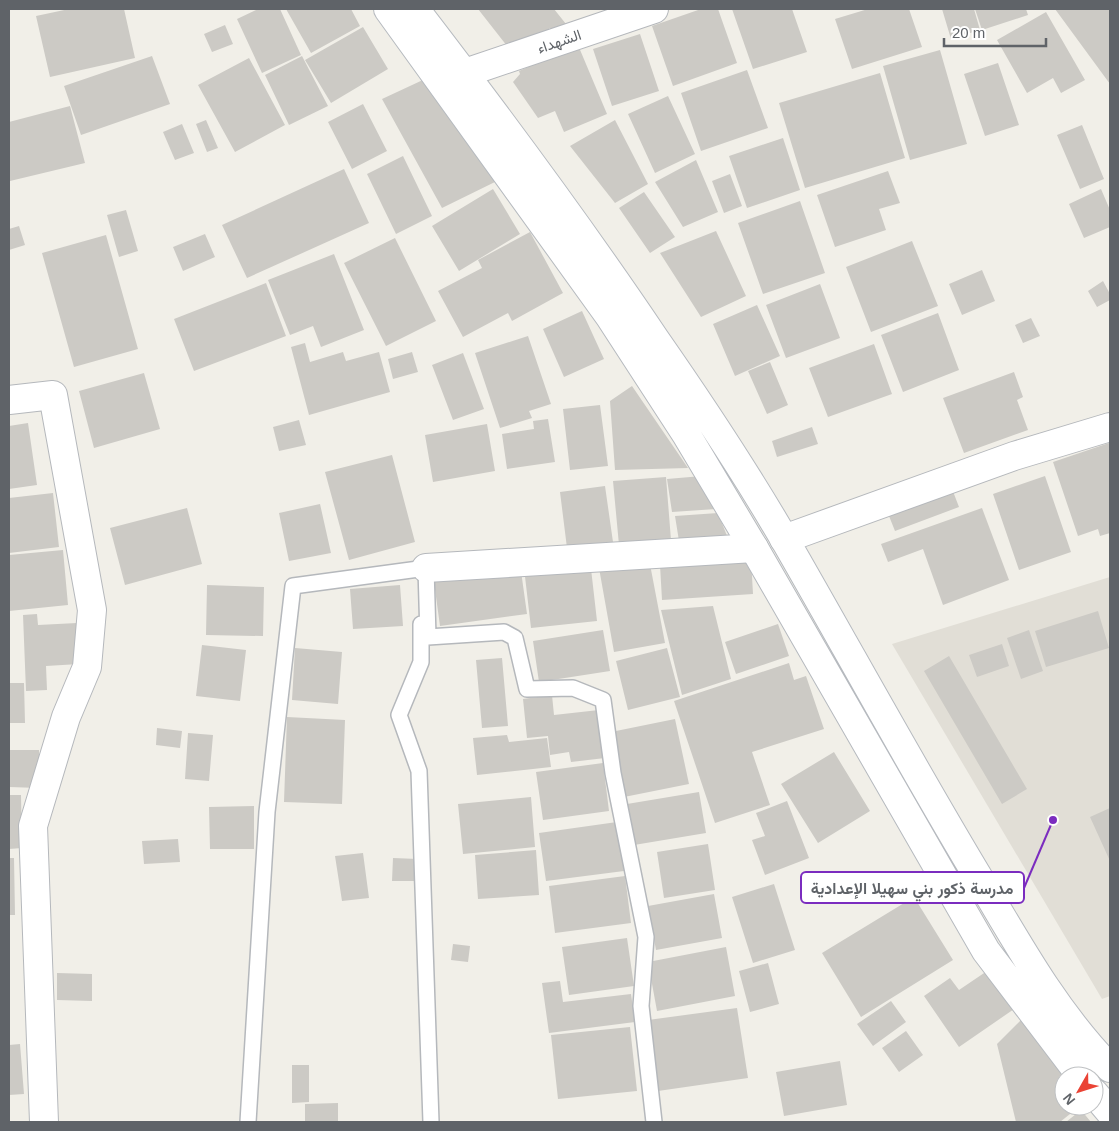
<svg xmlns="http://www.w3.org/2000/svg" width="1119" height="1131" viewBox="0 0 1119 1131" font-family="Helvetica,Vazirmatn,sans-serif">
<rect width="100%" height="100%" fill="#f1efe8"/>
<path fill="#e1ded6" d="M1110,577V996L1102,999L892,644Z"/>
<path fill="#cccac5" d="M69,9H124L135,58L50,77L36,16Z
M258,9H280L301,55L262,73L237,19Z
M286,9H351L360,26L311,53Z
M478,9H544L545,10L554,9L566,24L554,34L550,28L515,56Z
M701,9H718L737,63L673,86L652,26Z
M732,9H792L807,52L753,69Z
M868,9H909L922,47L852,69L835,19Z
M942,9H974L980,30L951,39Z
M975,9H1026L1028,15L982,30Z
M1055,9H1110V84Z
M1046,12L1085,80L1061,93L1053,78L1027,93L997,40Z
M225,25L233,44L212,52L204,34Z
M363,27L388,69L331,103L305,60Z
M640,34L659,91L612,106L593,49Z
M578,45L607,114L564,132L555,111L538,118L513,82L520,74L519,71Z
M940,50L967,144L910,160L883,66Z
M152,56L170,104L81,135L64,86Z
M302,56L328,106L289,125L265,75Z
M249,58L285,125L235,152L198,85Z
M998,63L1019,125L985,136L964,74Z
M747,70L768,128L701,151L681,93Z
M880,73L905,158L805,188L779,103Z
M425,79L499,180L442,208L382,99Z
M668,96L695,154L655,173L628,114Z
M363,104L387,151L352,169L328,122Z
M70,106L85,163L10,181L9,176V122Z
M206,120L218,148L207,152L196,124Z
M615,120L648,184L615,203L570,146Z
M182,124L194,153L175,160L163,132Z
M1082,125L1104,179L1080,189L1057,135Z
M783,138L800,190L747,208L729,156Z
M403,156L432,216L396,234L367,174Z
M696,160L718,212L683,227L655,182Z
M344,169L369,223L247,278L222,225Z
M888,171L900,203L879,209L886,230L835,247L817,195Z
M730,174L742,206L724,213L712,181Z
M493,189L520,234L459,271L432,226Z
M1101,189L1110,210V227L1084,238L1069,204Z
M644,192L675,237L650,253L619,208Z
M800,201L825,273L763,294L738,223Z
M126,210L138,251L119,257L107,215Z
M19,226L25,245L9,250V229Z
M716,231L746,296L701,317L660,253Z
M530,232L563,293L512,321L508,313L463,337L438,291L482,268L478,260Z
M205,234L215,257L183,271L173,247Z
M106,235L138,349L74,367L42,253Z
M395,238L436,321L386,346L344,263Z
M912,241L938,306L871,332L846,267Z
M334,254L364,330L321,347L313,326L290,335L268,280Z
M982,270L995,301L962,315L949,284Z
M1103,281L1110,294V300L1097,307L1088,291Z
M266,283L286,336L194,371L174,319Z
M820,284L840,338L786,358L766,305Z
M757,305L780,356L735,376L713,324Z
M582,311L604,359L564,377L543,329Z
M938,313L959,370L903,392L881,335Z
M1031,318L1040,336L1023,343L1015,325Z
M528,336L551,404L529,411L532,418L500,428L475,353Z
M305,343L310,362L343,352L346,361L379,352L390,392L309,415L291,347Z
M874,344L892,394L828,417L809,368Z
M412,352L418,372L393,379L388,359Z
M463,353L484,409L453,420L432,365Z
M770,362L788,405L767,414L748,371Z
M1014,372L1023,397L1017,400L1028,430L964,453L943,398Z
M144,373L160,429L94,448L79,391Z
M632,386L688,468L615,470L610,401Z
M600,405L608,466L570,470L563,409Z
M548,419L555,462L507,469L502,434L534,429L533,421Z
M299,420L306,445L279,451L273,427Z
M28,423L37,485L9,489V426Z
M487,424L495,471L433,482L425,435Z
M812,427L818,444L777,457L772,441Z
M1109,443L1110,533L1100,536L1098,529L1078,536L1053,462Z
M392,455L415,542L349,560L325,472Z
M702,476L716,509L672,512L667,479Z
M1045,476L1071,552L1019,570L993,494Z
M666,477L671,540L619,545L613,481Z
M949,481L959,507L895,531L885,506Z
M605,486L613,542L567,548L560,492Z
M53,493L59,547L9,553V498Z
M320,504L331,553L289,561L279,513Z
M187,508L202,564L125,585L110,528Z
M982,508L1009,580L943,605L923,549L888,562L881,544Z
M718,513L729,541H679L675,516Z
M63,550L68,605L9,611V555Z
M649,559L665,643L614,652L599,568Z
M751,559L753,594L662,600L660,565Z
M590,560L597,621L531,628L524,568Z
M521,571L527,614L440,626L434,582Z
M207,585L264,587L263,636L206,635Z
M400,585L403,626L353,629L350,589Z
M713,606L731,679L682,695L661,610Z
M1098,611L1109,648L1046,667L1035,631Z
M37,614L38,625L77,623L79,664L46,666L47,690L26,691L23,615Z
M778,624L789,656L736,674L725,642Z
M603,630L610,671L539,682L533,641Z
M1029,630L1043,671L1021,679L1007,638Z
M1002,644L1009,666L977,677L969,655Z
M202,645L246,650L240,701L196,696Z
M295,648L342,652L338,704L292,700Z
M667,648L680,697L628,710L616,661Z
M949,656L1027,789L1002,804L924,671Z
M502,658L508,726L482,728L476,660Z
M789,663L794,680L806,676L824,729L752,752L770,805L715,823L674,701Z
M9,683H24L25,723H9Z
M552,695L554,715L599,710L605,758L571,762L569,752L550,755L548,736L527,738L523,699Z
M287,717L345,720L342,804L284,802Z
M675,719L689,784L624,797L611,732Z
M157,728L182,731L180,748L156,745Z
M188,733L213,735L209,781L185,779Z
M507,735L509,742L547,738L551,767L477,775L473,738Z
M9,750H39V788L9,787Z
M834,752L870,811L818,843L781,784Z
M603,763L609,811L543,820L536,772Z
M699,792L706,833L634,845L627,804Z
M9,795H21L22,848L9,849Z
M531,797L535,847L463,854L458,804Z
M787,801L809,858L765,875L752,840L765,836L756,813Z
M254,806V849H210L209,807Z
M1110,808V861L1090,817Z
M617,822L624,871L546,881L539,833Z
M178,839L180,862L144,864L142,841Z
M708,844L715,890L664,898L657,852Z
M536,850L539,895L478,899L475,855Z
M363,853L369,898L342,901L335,856Z
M9,858H14L15,915H9Z
M393,858L418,859L417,881H392Z
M625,876L631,923L555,933L549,886Z
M774,884L795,950L753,963L732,897Z
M714,894L722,938L656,950L648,906Z
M914,897L953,960L861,1017L822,953Z
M627,938L634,986L569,995L562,947Z
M453,944L470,946L468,962L451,960Z
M726,947L735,996L657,1011L648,962Z
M768,963L779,1004L750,1012L739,971Z
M990,969L1017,1007L959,1047L924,996L950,978L959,990Z
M57,973L92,974V1001L57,1000Z
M560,981L563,1002L631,994L635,1022L549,1033L542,983Z
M891,1001L906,1022L873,1046L857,1024Z
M737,1008L748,1078L658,1091L648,1020Z
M1026,1015L1064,1076V1106H1080L1060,1122H1016L997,1044Z
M630,1027L637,1091L558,1099L551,1035Z
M906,1031L923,1055L899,1072L882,1048Z
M20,1044L24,1094L9,1095V1045Z
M840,1061L847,1105L784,1116L776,1072Z
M292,1065H309V1102L292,1103Z
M338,1103V1121L305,1122V1104Z
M1081,1110L1091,1122H1066Z"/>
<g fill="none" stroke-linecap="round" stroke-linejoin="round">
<g stroke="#b5b8bc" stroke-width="18">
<path id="service" d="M421,624V662L399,715L419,771L431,1122
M248,1122L267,812L293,586L426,568L428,637L504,632L515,638L527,689L573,688L603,700L613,773L646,937L641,1006L654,1122"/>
</g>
<g stroke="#b5b8bc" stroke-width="30">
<path id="minor" d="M465,73L654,9
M9,400L53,395L92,610L87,667L66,717L33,826L44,1122
M784,539L1014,456L1110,427
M426,568L754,548"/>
</g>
<g stroke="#b6babf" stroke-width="30">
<path id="secondary" d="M388,9L610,317L686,434L754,548L986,951L1081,1076
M415,9C498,117 579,226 655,339C701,405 746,473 786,542C851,655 913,769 980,880C1019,946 1056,1013 1110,1068
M1094,1093L1110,1112"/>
</g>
<use href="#service" stroke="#fff" stroke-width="15"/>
<use href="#minor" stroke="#fff" stroke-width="28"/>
<use href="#secondary" stroke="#fff" stroke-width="28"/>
</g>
<g text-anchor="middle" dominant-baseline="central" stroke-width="5" stroke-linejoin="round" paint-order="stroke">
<g font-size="15" fill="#5f6368" stroke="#fff">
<text transform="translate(559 41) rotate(-19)">الشهداء</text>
</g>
</g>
<path fill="none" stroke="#7b2cbf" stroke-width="2" d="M1053 820L1024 888"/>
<circle fill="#7b2cbf" stroke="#fff" stroke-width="2" cx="1053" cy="820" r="5"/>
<rect fill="#fff" stroke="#7b2cbf" stroke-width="2" x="801" y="872" width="223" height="31" rx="5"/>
<g font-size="16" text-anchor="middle" font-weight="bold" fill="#5f6368">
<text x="912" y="894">مدرسة ذكور بني سهيلا الإعدادية</text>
</g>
<rect width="1119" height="1131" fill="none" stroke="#5f6368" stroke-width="20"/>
<g transform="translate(1079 1091) rotate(231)"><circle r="24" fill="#ffffff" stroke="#bfc1c3"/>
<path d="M0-4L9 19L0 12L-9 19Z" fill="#ea4335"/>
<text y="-8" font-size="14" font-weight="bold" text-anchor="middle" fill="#5f6368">N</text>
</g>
<path d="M944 38v8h102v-8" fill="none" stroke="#5f6368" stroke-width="2.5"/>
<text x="952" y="38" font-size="15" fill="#5f6368" stroke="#ffffff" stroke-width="4" paint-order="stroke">20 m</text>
</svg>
